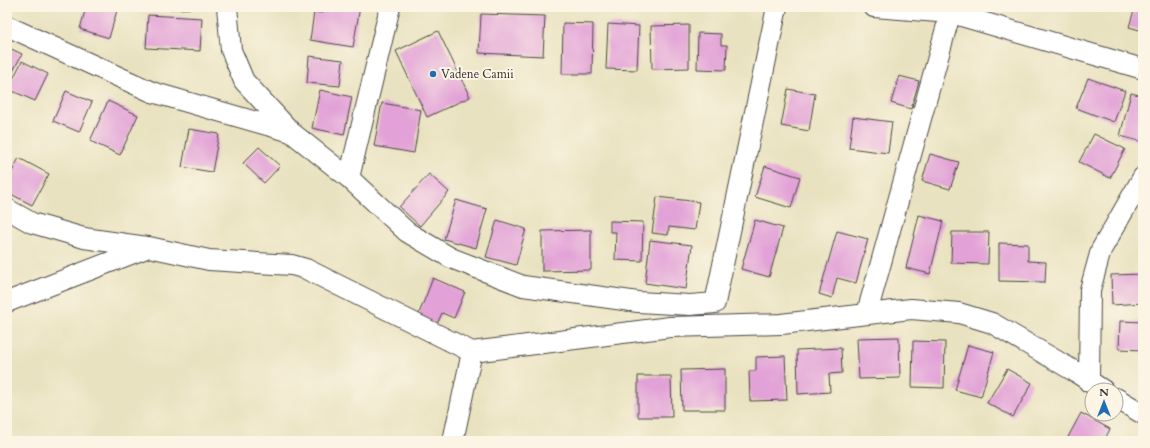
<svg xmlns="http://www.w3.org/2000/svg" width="1150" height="448" viewBox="0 0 1150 448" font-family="Cardo,serif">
<rect width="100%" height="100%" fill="#fcf5e5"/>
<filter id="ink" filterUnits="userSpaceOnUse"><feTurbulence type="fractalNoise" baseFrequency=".025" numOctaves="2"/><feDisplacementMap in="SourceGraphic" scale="8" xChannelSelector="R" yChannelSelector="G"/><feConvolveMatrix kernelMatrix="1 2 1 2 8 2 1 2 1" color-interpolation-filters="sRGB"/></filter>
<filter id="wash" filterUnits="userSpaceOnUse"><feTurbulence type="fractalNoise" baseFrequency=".012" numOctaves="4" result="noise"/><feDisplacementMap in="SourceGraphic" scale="16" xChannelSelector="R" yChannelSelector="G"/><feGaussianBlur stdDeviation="0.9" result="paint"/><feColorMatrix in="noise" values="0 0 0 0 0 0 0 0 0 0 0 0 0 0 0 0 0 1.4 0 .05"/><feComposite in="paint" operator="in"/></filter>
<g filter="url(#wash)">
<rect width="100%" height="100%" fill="#e9e2c0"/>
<g id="blocks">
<path fill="#e2a2d7" d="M86,7H118L109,38L80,29Z
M168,7H209V8L168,9Z
M324,7H360L353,47L310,40L314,12L323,13Z
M1135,7H1143V31L1129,27Z
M481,14L545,16L543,56L479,53Z
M148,15L202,18L200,51L146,48Z
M563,23L593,24L592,74H562Z
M608,24L639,26L637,70L606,69Z
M689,25V68L652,69L651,26Z
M438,31L470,97L427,117L396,51Z
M698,33L721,34V45H727L726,70L697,69Z
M7,47L22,54L7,83Z
M309,56L343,60L340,86L307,83Z
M22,61L48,74L35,101L8,89Z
M899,76L919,81L911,109L891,103Z
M1088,78L1125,91L1114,122L1076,108Z
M788,89L815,94L809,131L781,126Z
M320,90L352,97L344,135L312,128Z
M66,91L92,102L79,132L53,121Z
M1131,93L1143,96V142L1120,136Z
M108,101L138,115L120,155L90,141Z
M382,103L421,110L414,153L374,146Z
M853,117L892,122L888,153L849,148Z
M189,129L219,134L212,172L182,167Z
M1094,134L1125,149L1110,178L1079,162Z
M259,147L280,166L264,183L243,163Z
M930,154L959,162L950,189L922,181Z
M19,158L49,174L32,205L7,192V181Z
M765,166L800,177L791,208L755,197Z
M429,174L449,192L420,226L399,207Z
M657,197L699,202L695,230L669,227L668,235L652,233Z
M456,200L487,209L476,248L444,239Z
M919,215L943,221L930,274L906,268Z
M497,220L526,229L516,265L486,257Z
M755,220L783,228L769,277L741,269Z
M610,221L643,222L642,261L615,260L616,232H610Z
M591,230V270L542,271V231Z
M837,231L868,239L856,283L837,278L832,298L819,294Z
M952,232H989L988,264L951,263Z
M650,240L692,245L686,289L645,283Z
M999,243L1028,244V261L1046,262L1045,282L999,281Z
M1143,274V303L1112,305L1111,275Z
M433,278L465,292L454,318L442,313L437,324L418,316Z
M1120,321L1143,322V350L1119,349Z
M899,337L900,378L859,379L857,338Z
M913,341L945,342L944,388L912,387Z
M968,345L994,352L981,397L955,390Z
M841,348L842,373L829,374L830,392L798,394L797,350Z
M785,356L787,400L750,401L749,371H756V357Z
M725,369V410H682L681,370Z
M1007,369L1032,383L1013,417L987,403Z
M638,376H671L672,417H638Z
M1081,413L1110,429L1104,441H1066Z"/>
</g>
</g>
<g filter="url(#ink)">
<use href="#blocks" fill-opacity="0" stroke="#484641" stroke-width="1"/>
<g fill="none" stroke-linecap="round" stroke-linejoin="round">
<g stroke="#484641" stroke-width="22">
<path id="street" d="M227,7L231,50L244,81L291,132L349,178L407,232L451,258L523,286L638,302L690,305L715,303L777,7
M874,7L951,13L1143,69
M7,26L152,92L291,132
M349,178L390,7
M7,209L32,223L84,238L147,247
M7,302L149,247L209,260L292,265L306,269L472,352L670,327L781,324L911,309L959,313L992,323L1074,371L1103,390
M867,313L952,7
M1089,382L1090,290L1101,250L1143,177
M1116,398L1143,414
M453,441L472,352"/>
</g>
<use href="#street" stroke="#fff" stroke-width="20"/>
</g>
</g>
<circle fill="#1f6fb2" stroke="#fcf5e5" stroke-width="1.5" cx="433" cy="74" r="4"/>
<g text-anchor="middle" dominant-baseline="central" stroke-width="4" stroke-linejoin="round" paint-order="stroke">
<g font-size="12" fill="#2b2b2b" stroke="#fcf5e5" text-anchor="start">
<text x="441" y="74">Vadene Camii</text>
</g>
</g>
<rect width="1150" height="448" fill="none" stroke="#fcf5e5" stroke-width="24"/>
<g transform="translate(1104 402)"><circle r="19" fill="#fcf5e5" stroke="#a8a49b"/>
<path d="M0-3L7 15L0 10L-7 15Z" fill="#1f6fb2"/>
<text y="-6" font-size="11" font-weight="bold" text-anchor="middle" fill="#2b2b2b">N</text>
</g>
</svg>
